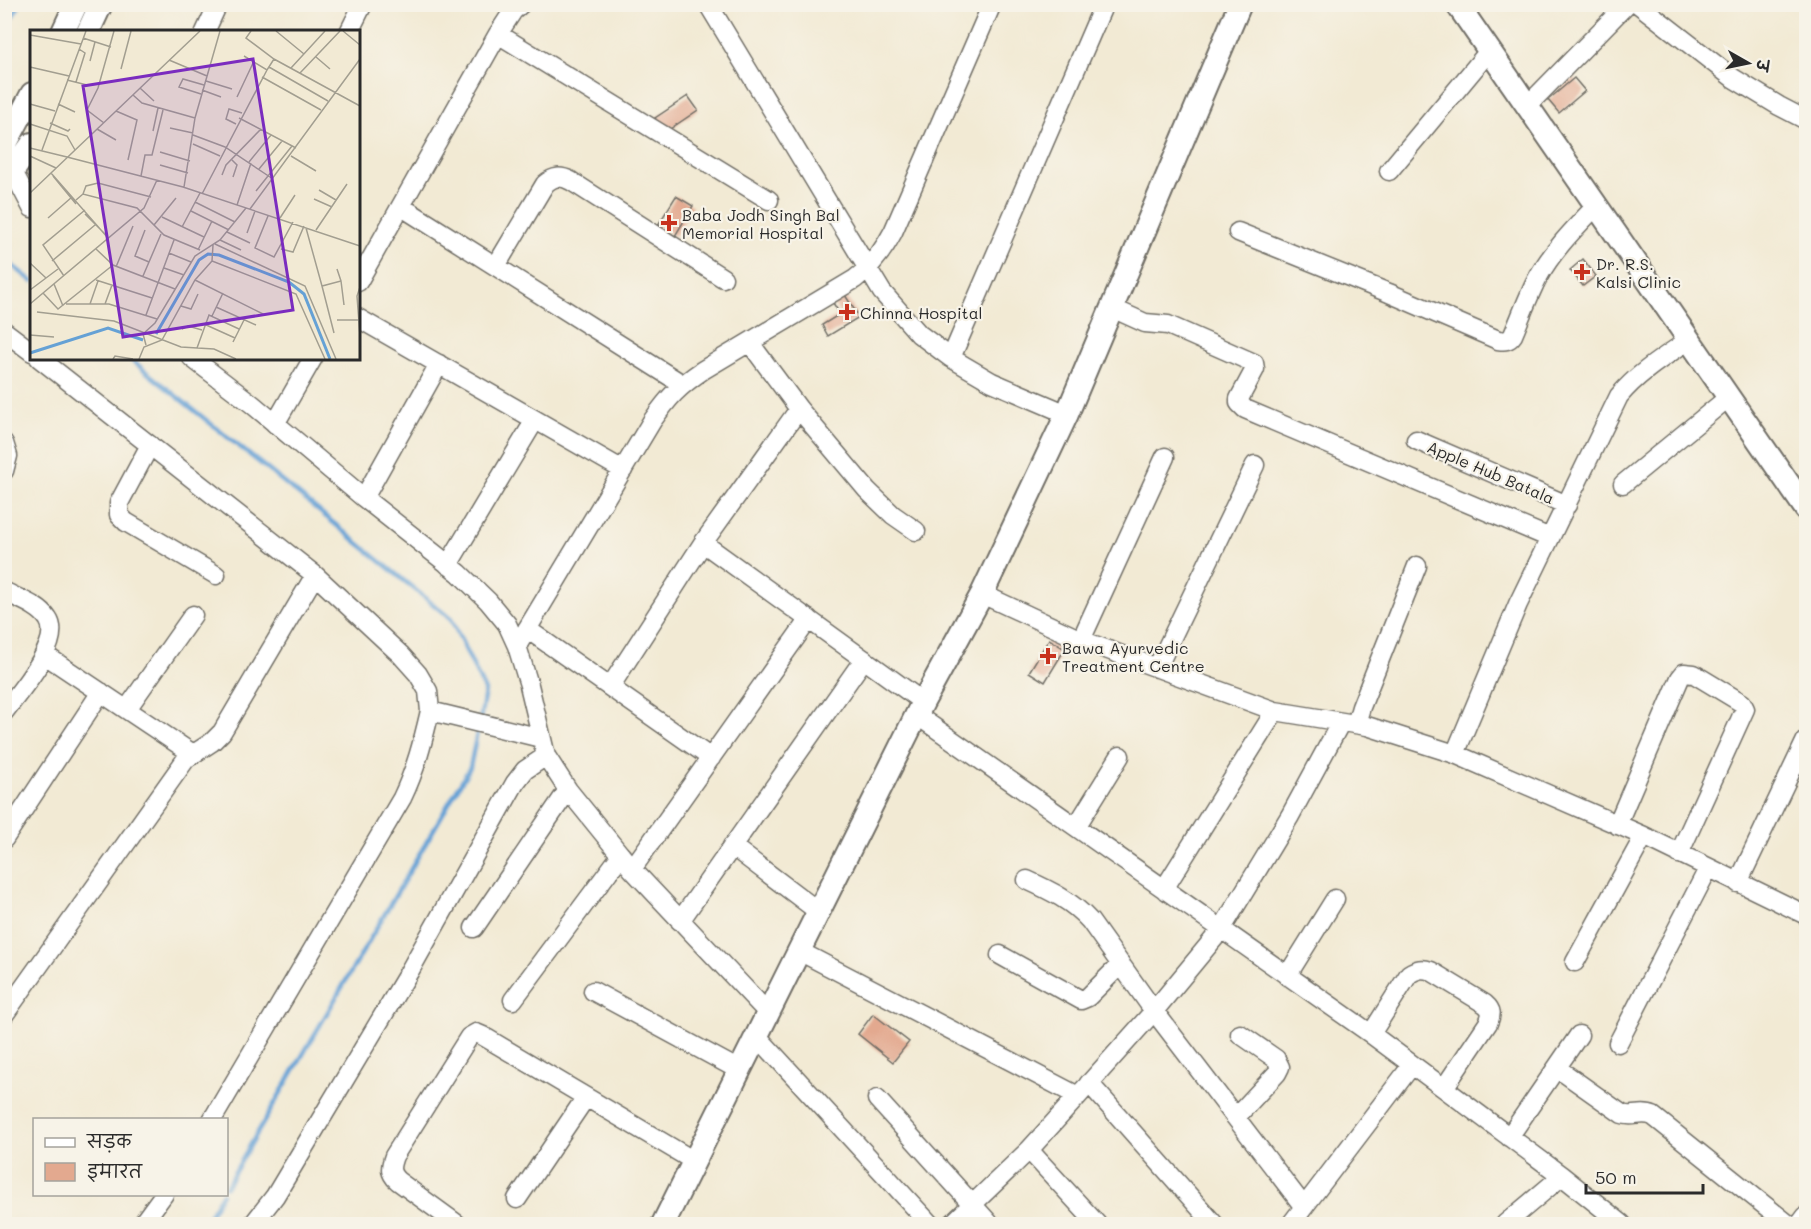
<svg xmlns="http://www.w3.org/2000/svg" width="1811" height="1229" viewBox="0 0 1811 1229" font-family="Mali,'Playpen Sans Deva',sans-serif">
<rect width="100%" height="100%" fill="#f7f3e8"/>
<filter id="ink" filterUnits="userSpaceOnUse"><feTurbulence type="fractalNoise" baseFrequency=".0167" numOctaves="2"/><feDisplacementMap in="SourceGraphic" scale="12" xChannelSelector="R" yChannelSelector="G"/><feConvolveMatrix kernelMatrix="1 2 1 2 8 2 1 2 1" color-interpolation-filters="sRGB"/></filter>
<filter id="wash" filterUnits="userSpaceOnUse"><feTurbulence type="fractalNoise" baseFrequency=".008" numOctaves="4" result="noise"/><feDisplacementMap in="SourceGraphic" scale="24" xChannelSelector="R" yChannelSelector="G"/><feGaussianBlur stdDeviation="1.35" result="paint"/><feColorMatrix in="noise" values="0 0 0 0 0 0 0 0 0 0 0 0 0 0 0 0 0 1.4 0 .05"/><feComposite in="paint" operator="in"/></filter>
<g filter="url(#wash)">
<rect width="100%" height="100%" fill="#f2ead4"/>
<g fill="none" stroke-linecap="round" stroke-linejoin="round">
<path stroke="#65a1d5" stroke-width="4.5" d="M4,30L20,4
M4,259L32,281
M129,358L281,480L451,619L485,691L480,720
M226,1187L470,767L478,728
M204,1224L222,1194"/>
</g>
<g id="blocks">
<path fill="#e3a98f" d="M1574,78L1585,91L1559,113L1548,100Z
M688,96L698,110L664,133L655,118Z
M676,196L693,206L675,236L658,225Z
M1583,259L1596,276L1583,286L1570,270Z
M845,295L859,317L828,336L822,325L840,314L833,303Z
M1049,639L1065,649L1045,682L1029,672Z
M873,1014L909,1042L893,1062L858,1034Z"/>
</g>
</g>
<g filter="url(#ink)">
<use href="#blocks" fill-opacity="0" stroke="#716e66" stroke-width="1.5"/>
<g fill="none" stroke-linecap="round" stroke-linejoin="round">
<g stroke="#716e66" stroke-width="21">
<path id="minor" d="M708,4L882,292L919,334L951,358L992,382L1067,414
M1638,4L1733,78L1779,106L1806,120
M205,32L218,4
M349,32L363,4
M498,34L769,200
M1527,106L1627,4
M4,154L32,208
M1389,171L1489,51
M402,207L682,384
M1238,232L1389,293L1498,340C1505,341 1509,341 1513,335C1521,316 1528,297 1537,279C1552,251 1575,228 1596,206
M496,266L545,184C554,176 561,176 571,181L723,278
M358,282L498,34L513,11L521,4
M1112,308L1145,323L1168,325L1254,363L1255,369L1239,399V403L1245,409L1550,538
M358,318L623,470
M4,331L32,352
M750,343L799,409L867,490L893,515L916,531
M39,358L315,575L401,655L418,674L428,691L430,711
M192,358L252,404L364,498L459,573L488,601L507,624L517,646L529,685L546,756L568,790L632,869L768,1013
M951,358L1104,4
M275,424L313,358
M1416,440L1567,505
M4,443L8,456L4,471
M150,445L119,503V515L126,522L216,575
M1623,484L1729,397
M364,498L439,364
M703,543L923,702
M448,565L535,420
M4,591C18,599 39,605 48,619C64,642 18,693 4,712
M982,594L1081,640L1275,711L1367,726L1455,754L1644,836L1806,915
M527,629L711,758
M1081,640L1165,457
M517,646L652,421C669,397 678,387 703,370L855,279C872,266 883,251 893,232L992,4
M45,655L193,754
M1157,668L1255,465
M610,687L703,543L799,409
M127,709L193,615
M918,716L1371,1034L1562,1176L1622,1224
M1356,724L1361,707L1417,566
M1455,754L1518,604L1619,396C1638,373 1664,357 1689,340
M1617,825L1680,678L1684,673L1694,674L1742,703L1745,709L1679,854
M1076,827L1120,756
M4,839L101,692
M732,846L819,912
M632,869L809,619
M1027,880C1051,891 1072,901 1090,921L1154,1011L1304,1207
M1738,883L1806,740
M1164,889L1275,711
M680,921L864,659
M474,928L568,790
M799,951L1078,1096
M1000,955L1081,1000L1088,997L1121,964
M1575,962L1644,836
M1287,976L1335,899
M593,991L739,1070
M513,1000L621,855
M4,1015L186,759L212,742L222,732L315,575
M1371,1034L1409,974C1417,969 1422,968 1431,971L1485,1004C1492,1010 1492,1014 1488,1023L1444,1088
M757,1036L930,1224
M1618,1043L1708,869
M1557,1068L1622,1114C1633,1118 1642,1111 1653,1116L1788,1224
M1089,1083L1214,1224
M877,1099L990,1224
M1236,1117L1277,1073L1280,1067L1276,1059L1240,1034
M212,1120L402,798C416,769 423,741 430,711L541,738
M1509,1137L1579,1035
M1029,1150L1097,1224
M517,1199L586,1097
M142,1224L164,1194
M253,1224L275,1196L409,972L515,783L525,770L546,756
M457,1224L398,1181C389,1173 390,1167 394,1156L469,1037L476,1033L483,1036L694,1161
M952,1224L1029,1150L1078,1096L1154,1011L1221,930L1290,816L1341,722
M1291,1224L1412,1065
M1505,1224L1562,1176
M1800,1224L1806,1216"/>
</g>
<g stroke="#716e66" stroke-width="26">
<path id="major" d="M1457,4L1806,509
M63,32L76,4
M88,32L101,4
M4,147L32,94
M4,178L13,171L32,144
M663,1224L923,702L982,594L1067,414L1240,4"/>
</g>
<use href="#minor" stroke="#fff" stroke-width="18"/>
<use href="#major" stroke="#fff" stroke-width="22"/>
</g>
</g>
<g fill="#c8321e" stroke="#f7f3e8" stroke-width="2">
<path d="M666 214h6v6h6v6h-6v6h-6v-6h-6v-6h6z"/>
<path d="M1579 263h6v6h6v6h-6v6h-6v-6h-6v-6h6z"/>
<path d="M844 303h6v6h6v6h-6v6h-6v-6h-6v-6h6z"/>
<path d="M1045 647h6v6h6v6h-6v6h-6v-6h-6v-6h6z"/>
</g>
<g text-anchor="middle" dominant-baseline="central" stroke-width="4.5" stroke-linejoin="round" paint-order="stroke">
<g font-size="16" fill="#2b2b2b" stroke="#f7f3e8" text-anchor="start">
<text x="682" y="214">Baba Jodh Singh Bal<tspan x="682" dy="18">Memorial Hospital</tspan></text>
<text x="1596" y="263">Dr. R.S.<tspan x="1596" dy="18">Kalsi Clinic</tspan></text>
<text x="860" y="312">Chinna Hospital</text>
<text x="1062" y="647">Bawa Ayurvedic<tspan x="1062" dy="18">Treatment Centre</tspan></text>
</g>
<g font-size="16" fill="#2b2b2b" stroke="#f7f3e8">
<text transform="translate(1491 472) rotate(23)">Apple Hub Batala</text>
</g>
</g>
<g transform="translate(30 30)">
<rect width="330" height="330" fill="#f2ead4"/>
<path fill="none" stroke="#65a1d5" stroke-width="3" d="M126,304L169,230L178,224L189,225L259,252L274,264L300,329M0,323L78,298L113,310"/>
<path fill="none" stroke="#a29e90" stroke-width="1.5" d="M221,1L216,8L244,29L330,76M246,1L274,24M313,1L330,15M0,5L51,14M53,8L81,17M214,26L237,40L244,29M286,27L300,39M139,30L177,46M60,31L65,12M0,37L39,46M239,37L298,71M261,38L295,1M91,39L101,1M270,43L310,1M232,47L291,80M37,50L57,55M176,51L202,59M46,52L55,23L49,19M110,58L124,71M172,60L191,67M171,64L149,57L153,49L174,55M103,65L112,73L165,88M207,67L224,31M0,74L25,81M28,74L45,82M86,81L107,90L98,130M209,88L266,118M20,93L38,101L40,99M74,93L57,80L68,58L84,1M0,94L37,106L45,120M206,94L196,89L199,79L212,83M140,98L163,103M67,99L86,110M123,101L128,78M163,105L195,117L243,149M163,114L190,126M0,118L37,127M12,120L56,1M130,122L160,131M0,126L26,138M261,126L286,141M37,127L153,157L330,216M202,130L207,135L203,147M219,132L241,105M130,135L158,143M229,139L252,111M21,143L78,208M192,145L196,135L231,99M23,146L46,174M111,146L115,125H122L133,80M154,157L165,88L190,1M289,160L306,170M226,161L262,116M0,163L170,1M53,164L56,156L68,153L121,167M172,164L237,40M284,169L302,177M46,170L53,164L107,178L134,205L170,220M165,172L205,192M207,175L221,133M220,179L330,29M161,181L199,200M55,184L77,206M238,186L225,218L244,227L263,192M132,187L174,207M18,188L42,167M250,188L265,165M124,195L146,168M152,197L170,163M276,198L292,256L311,251L307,239M115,200L105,226L119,232M286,200L317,154M197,202L220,213M217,203L225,181M190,210L211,220M185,214L275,256L306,329M183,215L182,231L266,264L295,329M66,219L83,235L145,259M251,219L263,222L274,196M168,220L182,191M139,223L161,232M22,231L65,195M0,233L16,248M86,237L103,196M134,238L154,245M34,246L13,215L55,180M113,246L131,204M66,250L122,268M165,250L235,285M311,251L314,275M24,254L33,276M292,256L304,303M330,257L327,266L330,306M0,260L28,239M13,263L28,279L83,235M0,274L114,178L127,150M36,274H79L127,289M60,274L68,251M75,274L82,255M151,276L161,279L168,264M186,277L226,295M7,282L84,291L151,317L184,319L206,329M116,285L144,210M182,286L193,263M307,290H328M174,294L205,308M152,299L158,296L172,300M0,305L24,307M203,312L214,290M116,315L113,304L125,293L165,226L190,210L216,178M167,318L179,285L209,299M83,329L85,326L103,329M109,329L114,317L132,310L165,250L182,231"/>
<path fill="#7b2cbf" fill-opacity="0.15" stroke="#7b2cbf" stroke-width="3" d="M223,29L263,280L93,307L53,56Z"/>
<rect width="330" height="330" fill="none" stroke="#2b2b2b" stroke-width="3"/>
</g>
<rect width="1811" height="1229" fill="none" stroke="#f7f3e8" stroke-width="24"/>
<rect x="33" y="1118" width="195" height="78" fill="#f7f3e8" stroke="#a5a39c" stroke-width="1.5"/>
<rect x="45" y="1138" width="30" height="9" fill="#ffffff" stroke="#a5a39c" stroke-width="1.5"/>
<text x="87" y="1148" font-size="18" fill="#2b2b2b">सड़क</text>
<rect x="45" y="1163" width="30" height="18" fill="#e3a98f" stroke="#a5a39c" stroke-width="1.5"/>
<text x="87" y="1178" font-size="18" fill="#2b2b2b">इमारत</text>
<g transform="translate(1748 63) rotate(99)" stroke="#f7f3e8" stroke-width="4.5" paint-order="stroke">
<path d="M0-4.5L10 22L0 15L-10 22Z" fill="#2b2b2b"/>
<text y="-9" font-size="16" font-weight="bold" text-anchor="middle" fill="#2b2b2b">उ</text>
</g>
<path d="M1586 1184v9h117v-9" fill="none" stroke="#2b2b2b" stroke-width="3"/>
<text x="1595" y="1184" font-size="18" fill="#2b2b2b" stroke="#f7f3e8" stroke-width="4.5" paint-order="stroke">50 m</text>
</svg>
